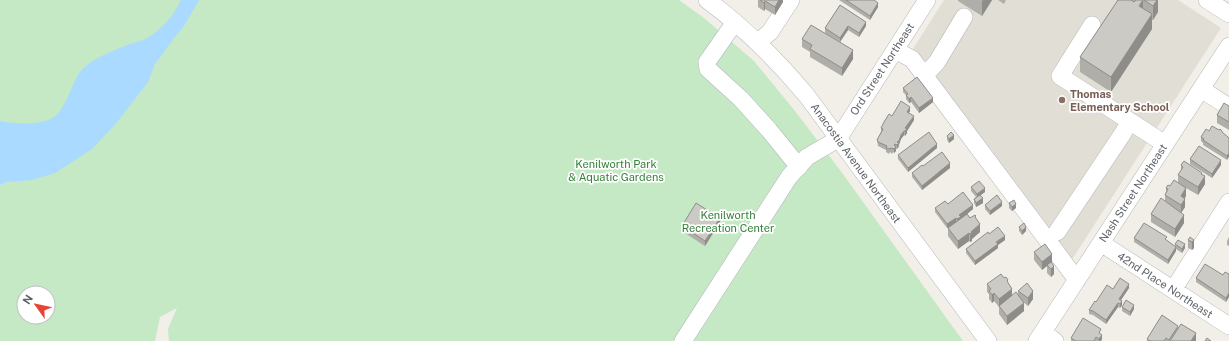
<svg xmlns="http://www.w3.org/2000/svg" width="1229" height="341" viewBox="0 0 1229 341" font-family="'Public Sans',sans-serif">
<rect width="100%" height="100%" fill="#f1efe8"/>
<path fill="#e1ded6" d="M944,0H1178L1221,28L1071,261L911,52Z"/>
<path fill="#c5e8c5" fill-rule="evenodd" d="M0,0H679L704,18L754,61L795,111L840,170L963,341H169L168,329L177,308L160,317L155,341H0V185L8,182L0,141ZM24,293H48V317H24Z"/>
<path fill="#aadaff" d="M181,0H199L184,26L174,38L155,64L148,82L118,121L92,149L55,173L32,180L8,182L0,185V121C15,124 41,126 54,117C69,106 72,76 86,66C98,56 115,50 130,44C135,42 142,41 147,38C162,30 174,15 181,0Z"/>
<g fill="none" stroke-linecap="round" stroke-linejoin="round">
<g stroke="#b5b8bc" stroke-width="18">
<path id="minor" d="M707,0C745,28 777,60 807,96L988,341
M1207,0L1229,14
M735,22L707,62L708,69L741,99L769,130L799,167
M1092,25L1060,76L1165,144
M758,42L770,32L791,0
M895,50L912,59L1077,280
M924,76L937,62L964,17
M1201,89L1229,107
M1057,232L1123,133L1130,121
M1101,243L1229,326
M1173,290L1229,202
M1043,333L1055,341
M683,341L789,177L807,157L838,139L927,0
M1037,341L1229,46"/>
</g>
<use href="#minor" stroke="#fff" stroke-width="17"/>
</g>
<path fill="#afaea9" d="M758,0H783V2L775,15L765,9L764,11L758,7Z
M839,0H874L878,7L870,20Z
M958,0H992L982,16L958,1Z
M998,0H1006L1004,4Z
M1118,0H1158V12L1153,20H1152V29L1111,92L1080,72V57Z
M840,5L866,26L859,37L848,30L840,42L825,33V28Z
M802,39L853,59L842,76L810,57V52L802,47Z
M903,88L933,102L919,113L911,102L909,103L906,99V95L903,92Z
M1229,106V130L1217,123V115Z
M910,111L909,113L914,120L907,131V133L905,136L904,135L901,139L899,145V147L897,149H896V151L894,153L893,152L892,154L890,152L889,154L886,152V150L878,146L877,140L881,132V128L892,116Z
M1209,131L1222,132L1229,138L1227,160L1203,145V143L1201,141V137Z
M947,136L954,139L949,143L947,140Z
M937,148L908,172L898,159V155Z
M1190,159L1221,165L1212,178L1190,164Z
M1181,165L1202,174L1205,184L1198,195L1186,188V196L1185,198V207L1181,213L1184,223L1175,237L1151,222V214L1165,201V195L1166,192V188L1178,183V175L1181,171Z
M950,168L922,190L912,177V173Z
M971,187L985,192L980,195L983,203L976,207L974,203V199L976,197L971,191Z
M1009,203L1016,208L1012,211L1009,208Z
M948,204L973,209L967,214L970,218L976,220L980,232L972,239V241L970,242L969,241L958,249L948,236V228L950,227L947,228L935,212V208Z
M985,205L1002,206L990,215L985,209Z
M720,222L705,246L682,231V226Z
M1019,227L1026,231L1022,235L1019,231Z
M989,234L1005,240L998,245V248L975,265L966,253V249Z
M1229,237V246L1227,245V241Z
M1134,238L1167,241L1175,246V244L1185,248L1182,253L1176,249V251L1168,264L1134,242Z
M1188,240H1194V248L1192,250L1188,248Z
M1034,252L1052,262L1054,274L1051,277L1047,273V266L1042,270L1034,260Z
M1229,274V297L1226,302L1196,282V278Z
M1008,283L1012,295L1018,296V291L1033,299L1028,306L1023,302L1024,311L1007,325L999,314V307L994,301L992,303L989,299V294L987,292V284Z
M1129,288L1121,300L1122,305L1120,308L1118,307L1106,324L1093,315L1089,314V310L1113,289Z
M1122,307L1134,309L1130,316L1122,311Z
M1178,327L1196,341H1147V339Z
M1101,334L1102,339L1101,341H1071V338Z"/>
<path fill="#8f8d8a" d="M779,0H783V2L775,15V7Z
M983,0H992L982,16V2Z
M1143,0V14L1139,6Z
M1157,0H1158V12L1153,20V6Z
M765,1V9L764,11V3Z
M878,3V7L870,20V16Z
M1152,14V29L1111,92V77Z
M866,22V26L859,37V33Z
M848,26V30L840,42V38Z
M853,50V59L842,76V68Z
M911,97V102L909,103V99Z
M933,98V102L919,113V108Z
M910,107V111L907,116V112Z
M914,116V120L907,131V133L905,136V128Z
M904,131V135L901,139L897,149V142Z
M954,135V139L949,143V139Z
M895,144L896,151L894,153V145Z
M937,144V148L908,172V168Z
M1229,153V157L1227,160V156Z
M1221,160V165L1212,178V174Z
M950,163V168L922,190V186Z
M1202,173V181L1205,176V184L1198,195V187Z
M985,188V192L977,198V194Z
M1186,188V196L1181,204V196Z
M983,198V203L976,207V203Z
M1185,199V207L1181,213V205Z
M1002,202V206L990,215V211Z
M1016,204V208L1012,211V207Z
M973,205V209L961,219L957,224V219L959,215Z
M1184,215V223L1175,237V229Z
M720,218V222L705,246V241Z
M956,218V222L947,228V224Z
M980,224V232L972,239V241L970,242V234L971,232Z
M1026,227V231L1022,235V231Z
M969,233V241L958,249V241Z
M1005,236V240L998,245V248L975,265V261L996,242Z
M1194,240V248L1192,250V242Z
M1185,244V248L1182,253V249Z
M1176,247V251L1168,264V260Z
M1052,254V262L1048,265H1047V266L1042,270V262Z
M1054,266V274L1051,277V269Z
M1129,284V288L1119,303V299Z
M1012,289V297L999,307V299Z
M1033,291V299L1028,306V298Z
M994,293V301L992,303V295Z
M1229,293V297L1226,302V298Z
M1122,301V305L1120,308V304Z
M1024,303V311L1007,325V316Z
M1118,303V307L1106,324V320Z
M1134,305V309L1130,316V312Z
M1196,333V341H1191Z
M1102,335V339L1101,341H1099V339Z"/>
<path fill="#cccac5" stroke="#8f8d8a" d="M760,0H779L775,7L765,1L764,3Z
M846,0H874L878,3L870,16Z
M1118,0H1131L1134,2L1136,0H1143L1139,6L1152,14L1111,77L1080,57Z
M1144,0H1157L1153,6Z
M840,5L866,22L859,33L848,26L840,38L825,28Z
M811,25L853,50L842,68L810,49L812,45L802,39Z
M917,77L933,98L919,108L911,97L909,99L906,95L908,94L903,88Z
M901,101L910,107L907,112L914,116L905,128L907,129L905,131H904L901,135L899,141L897,142L899,143L897,145L895,144L894,145L896,147L894,149L893,148L892,149L890,148L889,149L886,148L887,146L878,142V141L877,140L883,129L881,128L884,122L889,114L892,116Z
M1224,103L1229,106V122L1217,115Z
M1212,126L1219,130L1220,129L1222,131V132L1229,138V153L1227,156L1203,140L1204,139L1201,137L1206,129L1209,131Z
M929,132L937,144L908,168L898,155Z
M951,132L954,135L949,139L947,136Z
M1199,146L1221,160L1212,174L1190,159Z
M942,152L950,163L922,186L912,173L922,165L923,166Z
M1184,161L1202,173L1201,174L1205,176L1198,187L1178,175L1183,167L1181,165Z
M1174,180L1186,188L1181,196L1185,199L1181,205L1165,195L1168,189L1166,188L1168,185L1170,186Z
M979,181L985,188L977,194L971,187Z
M963,192L973,205L959,215L961,217L957,219L956,218L947,224L935,208L945,201L948,204Z
M980,195L983,198L976,203L974,199Z
M997,195L1002,202L990,211L985,205Z
M1161,198L1184,215L1175,229L1151,214Z
M1014,200L1016,204L1012,207L1009,203Z
M696,203L720,218L705,241L682,226Z
M967,214L970,218L975,215L976,216L975,217L980,224L971,232L972,233L970,234L969,233L958,241L948,228Z
M1024,223L1026,227L1022,231L1019,227Z
M1144,223L1167,237L1165,239L1176,247L1168,260L1134,238Z
M998,227L1005,236L996,242L998,244L975,261L966,249L988,232L989,234Z
M1190,237L1194,240L1192,242L1188,240Z
M1178,240L1185,244L1182,249L1175,244Z
M1045,244L1052,254L1042,262L1034,252Z
M1051,262L1054,266L1051,269L1047,265Z
M1205,264L1223,275L1225,272L1229,274V293L1226,298L1196,278Z
M1001,274L1004,278L1006,277L1008,280L1007,281L1012,289L999,299L994,293L992,295L989,291L991,289L987,284Z
M1120,278L1129,284L1119,299L1122,301L1120,304L1118,303L1106,320L1093,311L1089,310L1095,301L1096,302L1107,285L1113,289Z
M1027,283L1033,291L1028,298L1018,291Z
M1016,292L1024,303L1007,316L999,306Z
M1126,300L1134,305L1130,312L1122,307Z
M1162,315L1178,326L1169,340L1166,338L1164,341H1150L1147,339Z
M1083,318L1101,329L1099,333L1102,335L1099,339L1096,337L1094,341H1076L1071,338Z
M1181,324L1196,333L1191,341H1170Z
M1207,338L1211,341H1205Z"/>
<circle fill="#8d6e63" stroke="#fff" stroke-width="1.5" cx="1062" cy="100" r="4"/>
<g text-anchor="middle" dominant-baseline="central" stroke-width="3.5" stroke-linejoin="round" paint-order="stroke">
<g font-size="11" fill="#5f6368" stroke="#fff">
<text transform="translate(882 69) rotate(-57)">Ord Street Northeast</text>
<text transform="translate(856 163) rotate(54)">Anacostia Avenue Northeast</text>
<text transform="translate(1133 193) rotate(-57)">Nash Street Northeast</text>
<text transform="translate(1165 285) rotate(33)">42nd Place Northeast</text>
</g>
<g font-size="11" font-weight="bold" fill="#785e54" stroke="#fff" text-anchor="start">
<text x="1070" y="94">Thomas<tspan x="1070" dy="13">Elementary School</tspan></text>
</g>
<g font-size="11" fill="#348238" stroke="#fff">
<text x="616" y="164">Kenilworth Park<tspan x="616" dy="13">&amp; Aquatic Gardens</tspan></text>
<text x="728" y="215">Kenilworth<tspan x="728" dy="13">Recreation Center</tspan></text>
</g>
</g>
<g transform="translate(36 305) rotate(303)"><circle r="19" fill="#ffffff" stroke="#bfc1c3"/>
<path d="M0-3L7 15L0 10L-7 15Z" fill="#ea4335"/>
<text y="-6" font-size="11" font-weight="bold" text-anchor="middle" fill="#5f6368">N</text>
</g>
</svg>
